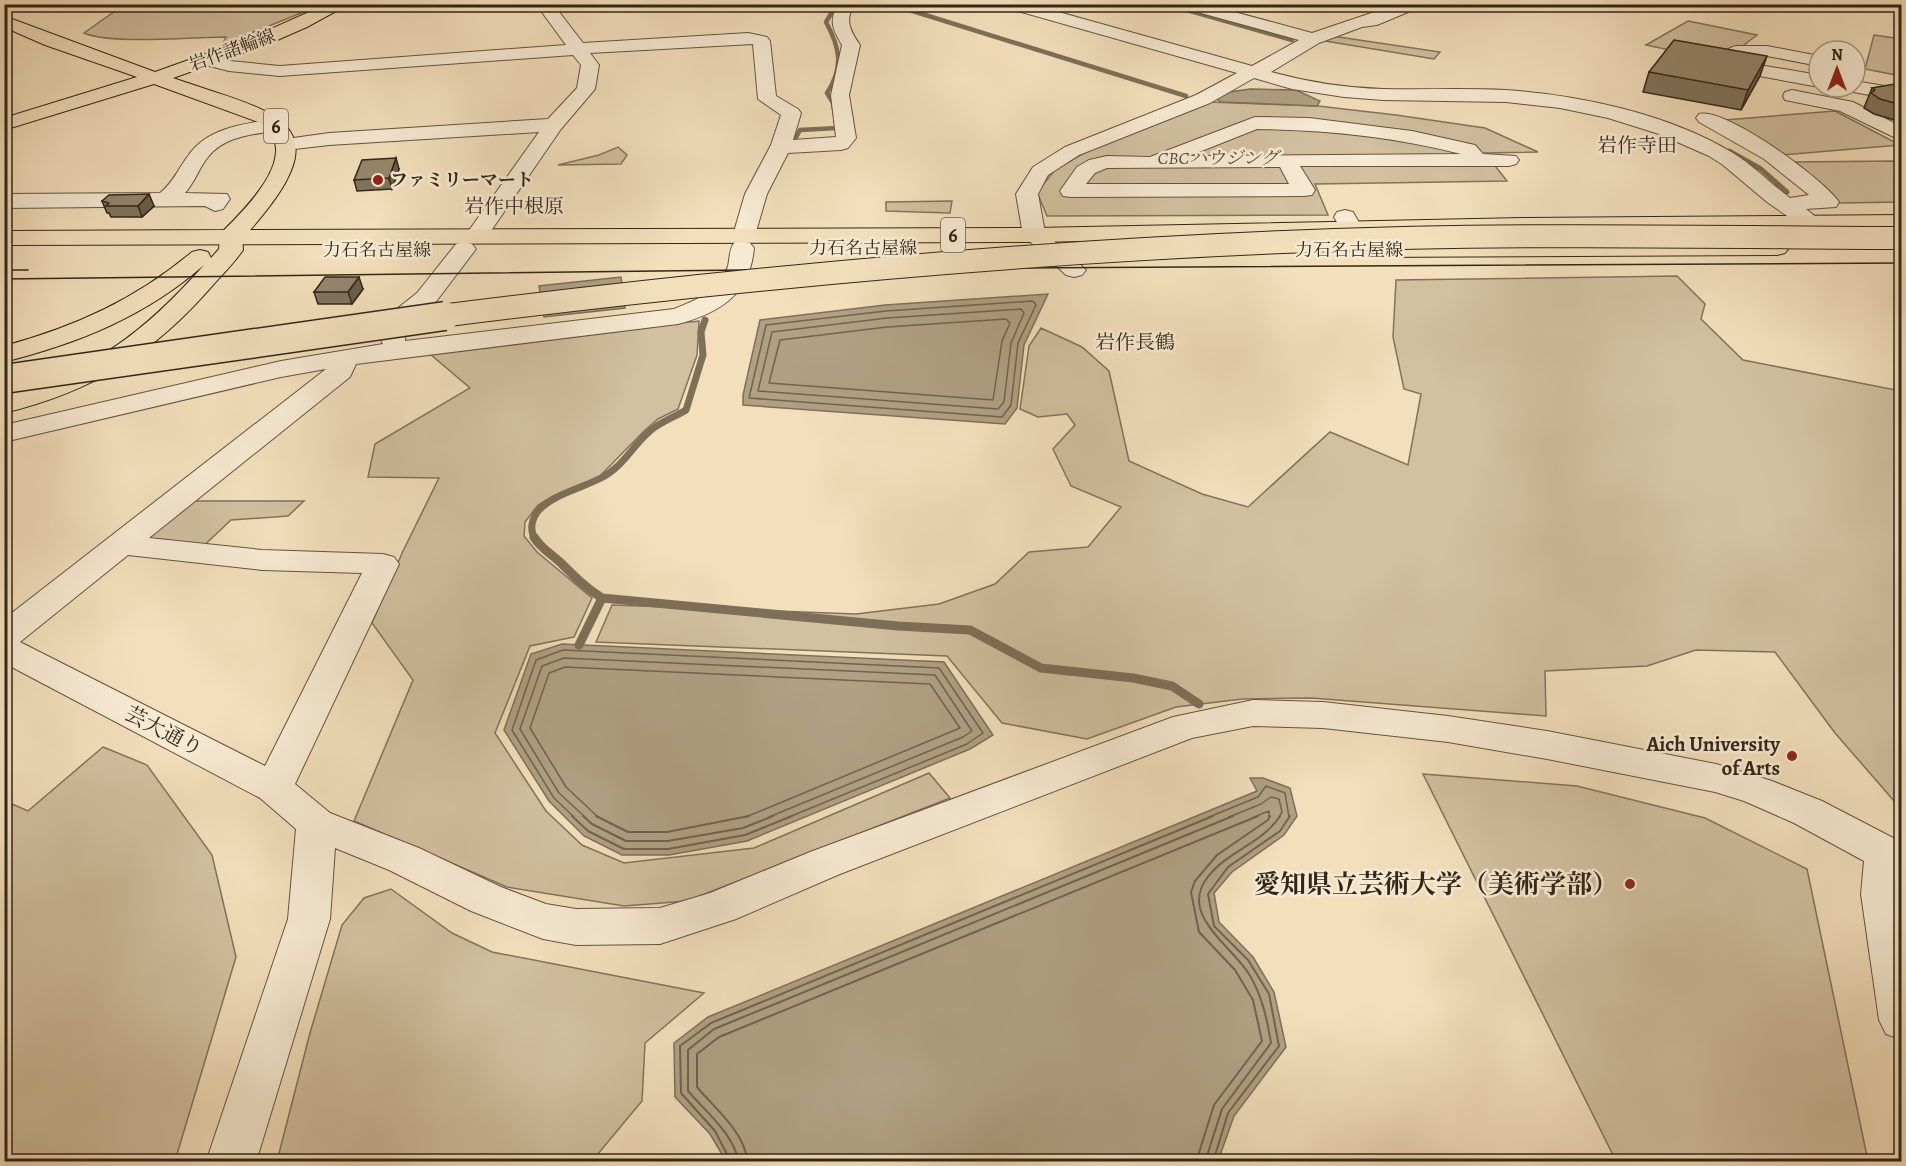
<svg xmlns="http://www.w3.org/2000/svg" width="1906" height="1166" viewBox="0 0 1906 1166" font-family="Alegreya,'Noto Serif JP',serif">
<rect width="100%" height="100%" fill="#f3dfbc"/>
<filter id="stains"><feTurbulence type="fractalNoise" baseFrequency=".00333" numOctaves="4"/><feColorMatrix values="0 0 0 0 .2 0 0 0 0 .09 0 0 0 0 .02 0 0 0 .5 -.17"/></filter>
<radialGradient id="worn" r=".72"><stop offset=".6" stop-color="#630" stop-opacity="0"/><stop offset="1" stop-color="#630" stop-opacity=".3"/></radialGradient>
<path fill="#d2c0a0" stroke="#82735c" stroke-width="1.5" d="M125,4H321V5L224,44L223,43L226,37C192,37 113,45 84,33Z
M1688,21L1757,35L1736,51L1688,54L1646,45Z
M1325,35L1440,52L1434,59L1313,39Z
M1874,35L1901,39V76L1865,69Z
M1208,102L1318,106L1396,115L1485,128L1538,152L1485,153L1507,181L1315,184L1328,215L1047,216L1037,192L1055,170L1091,149Z
M1835,111L1900,145L1782,155L1724,120Z
M618,147L627,155L621,164L558,165L599,155Z
M1899,161L1901,163V202L1840,203L1789,162Z
M952,201L950,213L886,211V202Z
M1677,276L1705,304L1701,319L1743,360L1901,391V809L1835,733L1775,652L1696,650L1647,666L1545,671L1546,716L1311,698L1242,699L1176,707L1087,739L1002,723L947,656L596,642L612,605L856,614L939,604L995,584L1029,552L1088,547L1121,507L1071,486L1053,449L1075,425L1067,414L1038,417L1020,409L1029,346L1041,328L1082,347L1109,371L1129,461L1202,494L1248,507L1330,432L1408,465L1421,394L1404,389L1393,337L1396,280Z
M699,321L697,355L678,409L658,419L644,431L598,478L553,496L538,505L525,522L524,536L537,552L592,598L574,637L530,646L495,733L546,811L582,845L624,863L754,848L929,773L950,798L687,901L624,906L507,887L354,821L413,680L372,623L403,551L439,478L368,477L375,444L470,388L430,354L570,335Z
M176,501H304L288,516L231,520L196,553L121,545Z
M103,747L147,765L212,855L236,957L175,1161H5V801L28,811Z
M1423,774L1577,786L1705,818L1807,869L1868,1161H1616Z
M391,889L452,933L492,952L704,993L645,1043L642,1101L592,1161H277L310,1033L342,925L364,898Z"/>
<path fill="#b1a084" stroke="#7e6f58" stroke-width="1.5" d="M1250,89L1296,90L1320,101L1317,106L1221,102L1213,97L1229,92Z
M621,277L625,308L544,317L539,286Z
M1048,294L1024,345L1017,408L1005,424L743,405V395L760,320L885,305Z
M562,644L944,662L993,735L970,749L747,841L669,855H622L584,836L549,801L504,730L531,654Z
M1250,778H1263L1290,788L1297,816L1284,835L1232,872L1214,893L1219,922L1253,957L1274,992L1286,1047L1234,1116L1218,1161H726L710,1134L675,1097L674,1043L708,1017L1257,791Z"/>
<g fill="none" stroke-linecap="round" stroke-linejoin="round">
<path stroke="#71634e" stroke-width="1.5" d="M1033,301L1036,305L1018,343L1011,405L1002,417L749,398L766,325L886,311Z
M1021,309L1024,313L1011,343L1004,402L998,409L758,391L772,332L887,318Z
M1006,319L1010,323L1002,341L993,400L769,383L780,340L887,327Z
M574,817L554,798L512,730L536,660L563,650L939,668L983,733L967,744L789,817
M585,817L559,793L520,729L542,666L564,658L935,675L972,731L963,737L769,817
M598,817L566,787L530,728L549,673L565,667L930,684L960,728L746,817
M1209,817L1258,797L1266,786L1285,793L1289,817
M1229,817L1261,804L1271,797L1279,799L1282,812L1279,817
M1254,817L1269,811V817"/>
<path stroke="#71634e" stroke-width="2" d="M572,816L588,831L624,849H668L745,835L792,816
M583,816L592,824L626,841H668L743,828L773,816
M596,816L628,832H667L749,816
M731,1162L715,1131L681,1093L680,1046L711,1023L1213,816
M739,1162C732,1132 707,1113 688,1091V1050L714,1029L1233,816
M748,1162C743,1130 717,1111 697,1087V1054L719,1037L1258,816
M1196,1162L1214,1105L1262,1041L1253,1000L1235,970L1199,932L1191,892L1195,881L1217,855L1268,820L1270,816
M1205,1162L1222,1109L1271,1043C1267,1019 1262,995 1249,974C1232,946 1179,915 1207,878C1227,851 1262,844 1280,816
M1213,1162L1228,1113L1279,1046L1269,994L1248,960L1214,926L1208,894L1228,867L1280,831L1290,816"/>
<path stroke="#7e6f58" stroke-width="4.5" d="M890,4L1186,96
M1166,4L1292,40
M794,141L800,130L837,128L833,103L827,93C844,67 840,48 826,22L837,4"/>
<path stroke="#7e6f58" stroke-width="5" d="M789,149L794,140
M1729,151L1761,169L1787,192"/>
<path stroke="#7e6f58" stroke-width="7" d="M535,539C529,529 532,518 539,510C554,494 582,488 601,478C623,467 632,446 650,431C660,422 675,417 686,410L703,355L701,332L705,320"/>
<path stroke="#7e6f58" stroke-width="9" d="M534,537C541,549 552,554 562,564C575,577 586,588 602,598L579,645
M602,598L898,626L970,630L1041,668L1133,678L1172,686L1199,704"/>
<g stroke="#625440" stroke-width="2">
<path id="minor" d="M536,4H553L583,43L748,33L767,37L770,41L776,96L798,109L801,113L793,140L836,137L831,95L842,45C833,30 828,20 839,4H855C844,20 850,30 860,45L849,95L856,138L848,148L841,150L788,153L767,194L755,235L752,240L745,242L750,243L754,248C750,294 720,313 678,324L356,364L350,377L149,538L262,550L383,554L394,557L399,564L295,784L330,813L419,848L501,887L546,904L576,909L660,908L710,893L810,852L1173,717L1253,700L1323,702L1448,716L1547,731L1716,764L1772,781L1822,801L1899,841L1902,843V1040L1886,1034L1879,1020L1861,894L1864,861L1794,823L1744,801L1715,792L1547,759L1448,742L1323,728L1253,726L1192,738L840,874L736,919L660,944L576,945L543,939L471,911L389,870L335,848L330,919L256,1162H206L288,919L296,829L260,798L4,663V619L326,369L281,377L4,442V425L281,361L383,344C378,336 379,326 384,319L417,293L456,244L464,242L472,244L476,249L435,303L406,326L405,341L674,309C696,300 721,291 728,266C730,258 729,250 734,243L741,241L736,240L733,235L745,194L771,145L781,115L758,99L753,44L590,53L599,65L595,89L561,129L484,241L476,243L468,241L465,236L539,132L329,145L286,150L279,148L276,144L279,140L329,133L548,119L577,88L581,65L573,55L280,76L229,71L202,64L199,60L202,56L208,55L230,61L280,66L566,45ZM128,555L262,570L362,573L265,766L20,642Z
M1002,4H1030L1252,66L1299,40L1179,7L1177,4H1205L1312,33L1398,4H1422L1420,7L1377,25L1362,27L1319,43L1271,72C1308,82 1345,88 1383,89C1424,90 1465,88 1506,90C1580,95 1669,114 1733,153C1754,166 1771,184 1790,198L1809,195L1764,159L1699,122L1696,118L1699,114C1726,107 1823,179 1839,202L1836,207L1806,209L1822,222L1819,227L1811,229L1803,227L1767,202L1723,165L1709,156L1659,134L1608,118L1560,108L1506,102L1383,100L1344,97L1292,89L1254,78L1210,103L1079,155L1048,175L1038,194L1045,233L1086,270L1082,275L1074,277L1066,275L1023,235L1016,194L1033,167L1065,147L1196,95L1237,73L1004,7Z
M1736,46H1767L1819,56V66L1767,56H1741L1736,61L1819,75V87L1716,68L1713,64C1718,56 1727,48 1736,46Z
M1855,81L1902,89V101L1848,91L1846,87H1855Z
M1792,90L1853,102L1902,127V141L1840,111L1785,100L1783,96L1785,92Z
M1255,117L1309,118L1412,131L1475,145L1483,154L1516,156L1519,160L1516,164L1509,166H1300L1315,190L1312,195L1304,196L1071,197L1063,196L1060,191L1077,167L1089,160L1107,156L1150,157ZM1257,129C1326,130 1395,137 1461,154L1189,156ZM1280,167L1289,184H1086L1095,173L1107,168Z
M275,119L282,121L285,125L282,129C257,135 226,134 208,157C199,168 195,182 185,193L227,194L230,199L223,209L215,211L205,206L4,208V194L160,193C173,183 178,169 188,156C207,128 243,124 275,119Z
M1345,210L1353,212L1362,228L1359,233L1351,235L1343,233L1334,217L1337,212Z"/>
</g>
<g stroke="#312617" stroke-width="2">
<path id="major" d="M327,4H349L307,27L266,45L173,78C270,112 349,119 250,230L1034,228L1523,218L1902,215V229L1523,232L1034,242L4,245V231L224,230C248,206 305,150 258,122L154,84L4,130V118L137,77L45,45L4,27V16L155,72L253,37Z
M1777,241L1785,243L1789,248L1785,253L1777,255L1363,257L1355,255L1351,250L1355,245L1363,243Z"/>
</g>
<g stroke="#312617" stroke-width="2">
<path id="highway" d="M231,230L239,232L242,237L243,250C234,263 223,274 213,285C153,354 94,391 4,413V396C95,369 142,335 204,265C146,316 79,343 4,362V346C75,327 136,299 192,252L200,250L208,252L211,258L219,249L220,237L223,232Z"/>
</g>
<use href="#minor" fill="#f7ead3" fill-rule="evenodd"/>
<use href="#major" fill="#f3dfbc" fill-rule="evenodd"/>
<use href="#highway" fill="#f3dfbc" fill-rule="evenodd"/>
<path stroke="#312617" stroke-width="1.5" d="M4,270H28
M4,279L818,269L1902,263"/>
<g stroke="#312617" stroke-width="24" stroke-linecap="butt">
<path id="highway-bridge-far1" d="M433,317C724,280 1017,252 1310,241C1507,233 1705,237 1902,238"/>
</g>
<g stroke="#312617" stroke-width="31" stroke-linecap="butt">
<path id="highway-bridge" d="M4,379L445,316"/>
</g>
<use href="#highway-bridge-far1" stroke="#f3dfbc" stroke-width="22"/>
<use href="#highway-bridge" stroke="#f3dfbc" stroke-width="28"/>
</g>
<path fill="#81735e" stroke="#312617" stroke-width="1.5" d="M1649,72L1760,76L1741,110L1643,92Z
M1902,86V120L1898,121L1874,114L1864,108L1872,88Z
M1898,124H1902V133L1896,130Z
M399,169L392,189L357,191L354,180Z
M102,201L154,206L142,217H111L109,213H107Z
M363,289L352,304H318L314,292Z"/>
<path fill="#695e4c" stroke="#312617" stroke-width="1.5" d="M1767,56L1760,76L1741,110L1748,90Z
M1902,113V120L1898,121Z
M396,158L399,169L392,189L389,178Z
M149,194L154,206L142,217L138,206Z
M359,277L363,289L352,304L348,292Z"/>
<path fill="#96866d" stroke="#312617" stroke-width="1.5" d="M1674,40L1767,56L1748,90L1649,72Z
M1895,84L1902,86V105L1880,99L1871,93L1875,90L1872,88Z
M396,158L389,178L354,180L362,160Z
M149,194L138,206H106L109,203L102,201L109,195Z
M325,277H359L348,292H314Z"/>
<g fill="#8f2418" stroke="#f7ead3" stroke-width="2">
<circle cx="378" cy="180" r="6"/>
<circle cx="1792" cy="756" r="6"/>
<circle cx="1630" cy="884" r="6"/>
</g>
<g text-anchor="middle" dominant-baseline="central" stroke-width="5" stroke-linejoin="round" paint-order="stroke">
<g font-size="18" fill="#312617" stroke="#f7ead3">
<text transform="translate(232 50) rotate(-20)">岩作諸輪線</text>
<text x="863" y="248">力石名古屋線</text>
<text x="377" y="250">力石名古屋線</text>
<text x="1349" y="250">力石名古屋線</text>
</g>
<g font-size="18" font-style="italic" fill="#594c39" stroke="#f7ead3">
<text x="1218" y="158">CBCハウジング</text>
</g>
<g font-size="18" font-weight="bold" fill="#312617" stroke="#f7ead3" text-anchor="start">
<text x="390" y="180">ファミリーマート</text>
</g>
<g fill="#f7ead3" stroke="#6c614f" stroke-width="1.5">
<rect x="264" y="109" width="24" height="34" rx="4.5"/>
<rect x="941" y="218" width="24" height="34" rx="4.5"/>
</g>
<g font-size="20" font-weight="bold" fill="#312617">
<text x="276" y="126">6</text>
<text x="953" y="235">6</text>
</g>
<g font-size="20" fill="#312617" stroke="#f7ead3">
<text x="1637" y="145">岩作寺田</text>
<text x="514" y="206">岩作中根原</text>
<text x="1135" y="342">岩作長鶴</text>
</g>
<g font-size="21" fill="#312617" stroke="#f7ead3">
<text transform="translate(164 731) rotate(27)">芸大通り</text>
</g>
<g font-size="21" font-weight="bold" fill="#312617" stroke="#f7ead3" text-anchor="end">
<text x="1780" y="744">Aich University<tspan x="1780" dy="24">of Arts</tspan></text>
</g>
<g font-size="26" font-weight="bold" fill="#312617" stroke="#f7ead3" text-anchor="end">
<text x="1618" y="884">愛知県立芸術大学（美術学部）</text>
</g>
</g>
<rect width="1906" height="1166" fill="none" stroke="#f3dfbc" stroke-width="24"/>
<rect x="6" y="6" width="1894" height="1154" fill="none" stroke="#312617" stroke-width="3"/>
<rect x="12" y="12" width="1882" height="1142" fill="none" stroke="#312617" stroke-width="1.5"/>
<g transform="translate(1837 69)"><circle r="28" fill="#f7ead3" stroke="#a89c88" stroke-width="1.5"/>
<path d="M0-4.5L10 22L0 15L-10 22Z" fill="#8f2418"/>
<text y="-9" font-size="16" font-weight="bold" text-anchor="middle" fill="#312617">N</text>
</g>
<rect width="100%" height="100%" filter="url(#stains)"/>
<rect width="100%" height="100%" fill="url(#worn)"/>
</svg>
